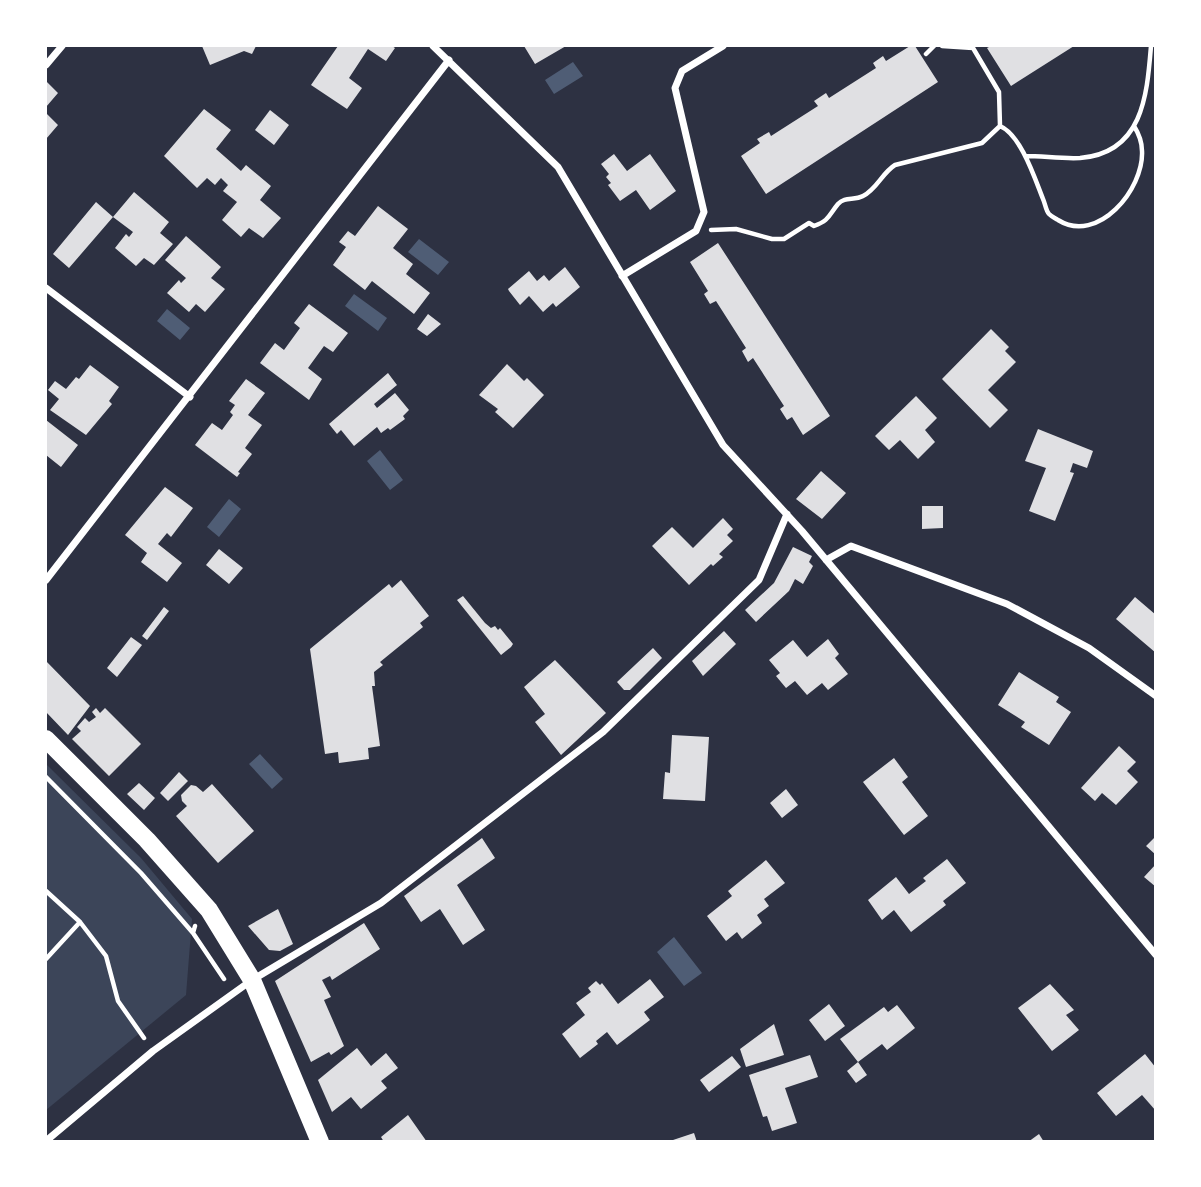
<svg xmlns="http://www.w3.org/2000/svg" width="1201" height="1187" viewBox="0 0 1201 1187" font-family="'Work Sans',sans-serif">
<rect width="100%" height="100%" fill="#2d3142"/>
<path fill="#3c4559" d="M46,764L141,858L192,919L186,995L46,1110Z"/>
<path fill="#4f5d75" d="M573,62L583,76L554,94L545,80Z
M419,239L449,262L438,275L408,252Z
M354,294L387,318L378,331L345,306Z
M167,309L190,328L180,340L157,321Z
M380,450L403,480L390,490L367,461Z
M229,499L241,509L219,537L207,527Z
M260,754L283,779L272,789L249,764Z
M674,937L702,973L684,986L657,952Z"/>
<path fill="#e0e0e3" d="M202,46H256L252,54L244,51L210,65Z
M338,46H392L395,48L386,61L368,49L349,78L362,88L347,109L311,85Z
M524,46H566L535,64Z
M910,46H915L938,82L766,194L741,156L760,143L757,139L769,132L771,136L818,106L814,101L826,93L829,98L876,68L873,63L883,56L886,61Z
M991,46H1074L1011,86L987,48Z
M46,81L58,93L46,107Z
M204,109L231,130L216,149L241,171L246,165L271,186L260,200L281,218L263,238L249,228L241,237L222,220L237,202L223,191L228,185L221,178L215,185L207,178L197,188L164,156Z
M270,110L289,125L274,145L255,130Z
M46,113L58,125L46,139Z
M614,154L627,171L650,154L676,191L650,210L636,190L620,201L608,185L611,183L606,177L609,174L601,164Z
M134,192L169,222L160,233L173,244L154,265L144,258L136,266L115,248L126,234L129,237L133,232L113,217Z
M96,202L113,217L69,268L53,254Z
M378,206L408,229L393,248L413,264L406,274L430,293L414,314L372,281L365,290L333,265L346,247L339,242L348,231L355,236Z
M186,236L221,267L211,278L225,289L205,312L196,304L189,312L167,293L179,280L181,283L186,278L165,260Z
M718,243L830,416L803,435L792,417L787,420L780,409L784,406L753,358L748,362L742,351L746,348L716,301L710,304L704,294L708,291L690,262Z
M565,267L580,287L556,307L553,303L543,312L529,296L520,305L509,291L508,289L529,271L537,281L544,275L549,281Z
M309,304L348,333L333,352L324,346L308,368L322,379L309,400L260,363L275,343L284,350L300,328L294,323Z
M428,314L441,324L427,336L417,329Z
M991,329L1009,347L1005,351L1016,362L988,390L1008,410L990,428L942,379Z
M507,364L524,381L527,378L544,395L513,428L495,412L498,409L479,395Z
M90,365L119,387L109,401L112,404L86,435L50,410L59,399L48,390L55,381L66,389L76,377L79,379Z
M388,373L397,385L374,404L377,408L395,393L409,410L403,416L405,419L390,430L388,428L381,433L377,427L354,446L341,430L337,434L329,424Z
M246,379L265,393L248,415L262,425L245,448L252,454L238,472L240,473L237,477L195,445L212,423L222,430L233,415L230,412L235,405L229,401Z
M916,396L937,418L925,430L935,442L918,459L900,440L889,450L875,436Z
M46,420L78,445L61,467L46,455Z
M1038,429L1093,451L1087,468L1073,463L1070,472L1074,473L1055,521L1029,511L1046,468L1025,461Z
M821,471L846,493L822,519L796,499Z
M165,487L193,508L171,537L167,533L158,544L182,563L167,582L141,562L147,553L125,535Z
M922,506H943V528L922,529Z
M723,518L733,529L727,535L733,541L719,554L723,557L713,566L711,564L689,585L652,546L672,527L693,548Z
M793,547L812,556L809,562L813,566L803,584L795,579L789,591L756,622L745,610L774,583Z
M219,549L243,568L229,584L206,565Z
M401,580L429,616L420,623L423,627L380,662L383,665L374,672L375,686H372L380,746L368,748L369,759L339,763L338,752L325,754L310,649L389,584L392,588Z
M463,596L485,623L491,628L495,626L498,630L500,628L513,644L511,647L501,655L457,600Z
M1135,597L1156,615V653L1116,619Z
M164,607L169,611L147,640L142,636Z
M724,631L736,644L703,676L692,661Z
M131,637L142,645L117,677L107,668Z
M828,639L839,654L835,658L848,674L828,690L822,683L807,695L795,681L786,688L776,676L780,673L769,660L793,640L807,657Z
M653,648L662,658L630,690H624L617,682Z
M555,660L606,713L561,755L535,722L545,714L524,687Z
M46,661L90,706L68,735L46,712Z
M1019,672L1059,697L1056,702L1071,712L1049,745L1021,727L1025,722L998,705Z
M96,708L100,713L105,708L141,744L109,776L72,739L81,731L77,727L85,718L89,722L96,717L92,712Z
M672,735L709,737L705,801L663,799L665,772L670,773Z
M1119,746L1136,762L1127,771L1138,782L1116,805L1102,793L1095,801L1081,788Z
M894,758L908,777L902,782L928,816L904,835L863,782Z
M179,772L188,781L168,801L160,793Z
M139,783L155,798L144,810L127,794Z
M212,784L254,831L218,863L176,816L187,806L182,801L181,795L191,785L196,786L203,792Z
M786,789L798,805L782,818L770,803Z
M1156,836V855L1146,846Z
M482,838L495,858L457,885L485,930L463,945L440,909L421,922L404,896Z
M947,859L966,883L943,901L946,905L911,932L894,910L882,920L868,900L896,877L909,894L926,881L923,878Z
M766,860L785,883L764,899L769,906L757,915L762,923L742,939L737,932L726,941L707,916L732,896L728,891Z
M1156,864V887L1144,877Z
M278,909L293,944L280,951L269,950L248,926Z
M364,923L380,949L332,980L330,976L322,980L331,997L324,1000L344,1046L331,1055L329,1052L311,1062L275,981Z
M650,979L664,997L644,1012L650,1020L617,1045L607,1032L596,1041L598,1044L580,1058L562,1034L585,1015L576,1003L591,992L588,988L596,981L600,985L602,983L618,1004Z
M1050,984L1074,1010L1066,1015L1079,1030L1052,1051L1018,1008Z
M829,1004L845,1026L825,1041L809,1020Z
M897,1005L915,1028L887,1050L882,1044L858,1062L840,1039L884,1007L888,1012Z
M774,1024L784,1055L746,1067L740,1049Z
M357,1048L371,1066L386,1053L398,1068L381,1081L387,1088L361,1109L351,1097L332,1112L318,1080Z
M1145,1054L1156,1068V1111L1142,1095L1116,1116L1097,1093Z
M810,1055L818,1077L785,1088L797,1123L772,1131L767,1116L763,1117L749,1075Z
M732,1056L741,1067L709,1092L700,1080Z
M858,1062L867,1075L856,1083L847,1071Z
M408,1115L427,1142H384L381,1137Z
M694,1133L697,1142H670V1141Z
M1039,1134L1044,1142H1028Z"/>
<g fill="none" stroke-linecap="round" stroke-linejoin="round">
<path stroke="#fff" stroke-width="4.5" d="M942,46L973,48L999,92L1000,126
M926,54L934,46
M1025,156C1043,156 1062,159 1080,158C1143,153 1147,95 1151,46
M711,230L736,229L772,239H784L809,223L814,226C830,220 828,216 838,204C845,196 854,201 863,196C877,189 882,173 895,165L982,143L1000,126C1021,135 1035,179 1043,199C1045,203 1046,211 1049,214C1052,217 1055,218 1058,220C1098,245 1144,189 1142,151C1142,141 1139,134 1134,126
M46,777L141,873L193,933L195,926
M46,891L80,922L106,956L118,1001L144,1038
M193,933L224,979
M46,959L80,922"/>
<path stroke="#fff" stroke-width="7" d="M433,46L558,167L723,445L802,531L1156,955
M46,65L62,46
M622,276L696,231L704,212L675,88L682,71L723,46
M46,288L190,397
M826,560L851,546L1007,604L1089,648L1156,696
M46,580L449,60
M46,1141L153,1051L252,980L381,903L603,732L759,580L787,514"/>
<path stroke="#fff" stroke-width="18" d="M46,739L147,840L209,910L252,980L320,1142"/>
</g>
<rect width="1201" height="1187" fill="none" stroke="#ffffff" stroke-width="94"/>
</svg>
